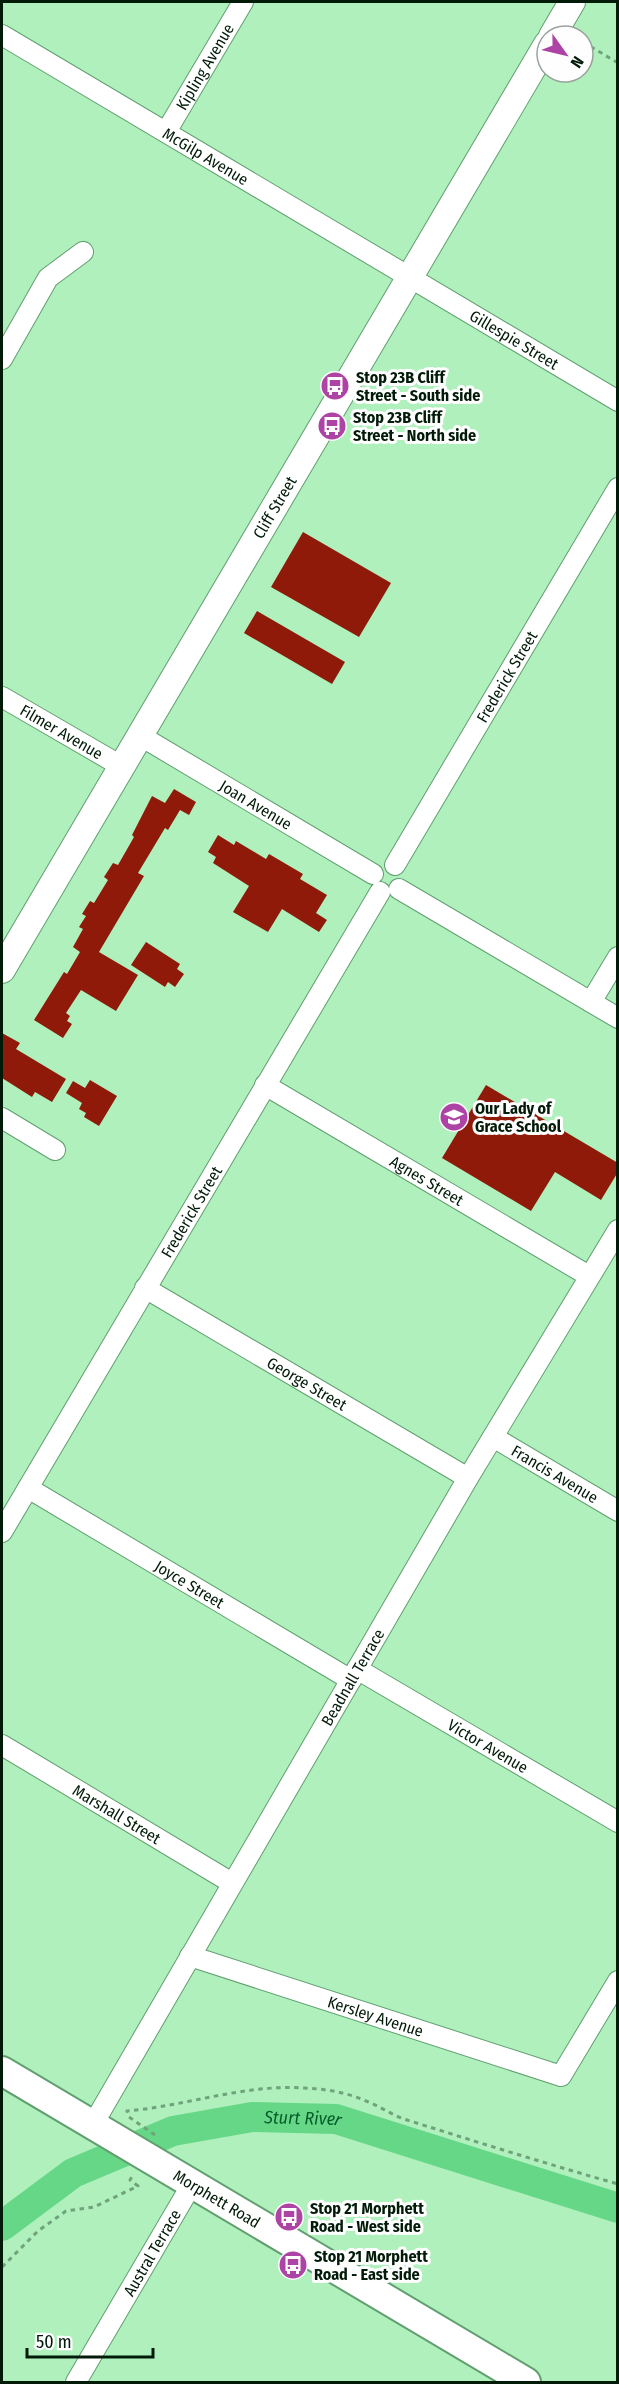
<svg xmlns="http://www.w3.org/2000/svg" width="619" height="2384" viewBox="0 0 619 2384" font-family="'Fira Sans Condensed',sans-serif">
<rect width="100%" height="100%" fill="#aff0bd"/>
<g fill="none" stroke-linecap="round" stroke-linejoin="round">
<path stroke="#66d787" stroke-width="30" id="s1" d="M2,2226L73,2173L173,2131L252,2117L336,2119L618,2208"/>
</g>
<path fill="#8f1a0a" d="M303,532L391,583L359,637L271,587Z
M257,611L345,662L332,684L244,633Z
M174,789L196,802L189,815L180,810L168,830L165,828L138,873L144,876L99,952L138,975L116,1011L81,990L66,1013L70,1016L67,1021L72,1024L63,1038L34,1020L64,972L67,974L80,952L73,947L83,929L79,927L86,916L82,914L90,901L94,903L108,880L104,877L113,863L118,865L134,837L132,835L152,796L165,803Z
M218,835L234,845L236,841L266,859L269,854L303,874L300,879L327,895L316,913L327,920L319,932L282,909L268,932L233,912L249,886L213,863L216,857L208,852Z
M146,942L180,964L177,969L184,974L175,987L168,982L165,987L131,965Z
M2,1033L20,1043L16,1049L66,1079L52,1102L35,1092L32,1097L2,1078Z
M90,1080L117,1096L99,1126L84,1117L86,1113L79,1109L82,1103L66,1093L73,1081L85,1088Z
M486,1085L618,1163V1172L601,1200L555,1172L531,1211L442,1158Z"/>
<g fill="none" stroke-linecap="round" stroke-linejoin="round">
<g stroke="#619f70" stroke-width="22">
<g id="minor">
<path id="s2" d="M2,35L618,401"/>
<path id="s3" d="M166,132L243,2"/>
<path d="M2,359L48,278L83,252"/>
<path id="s4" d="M2,697L121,766"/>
<path id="s5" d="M139,735L373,874"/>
<path id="s6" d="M395,865L618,488"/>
<path d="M399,889L618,1018"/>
<path d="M591,1002L618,957"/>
<path id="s7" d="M265,1085L589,1276"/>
<path d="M2,1118L55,1150"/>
<path id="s8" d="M145,1288L468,1478"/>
<path id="s9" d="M493,1437L618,1511"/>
<path id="s10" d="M28,1488L351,1680"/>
<path id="s11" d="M2,1532L380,892"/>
<path id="s12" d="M357,1669L618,1822"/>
<path id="s13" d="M2,1745L232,1883"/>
<path id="s14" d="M190,1956L561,2076L618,1981"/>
<path id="s15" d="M92,2126L468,1478L618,1230"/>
<path id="s16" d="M76,2382L192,2184"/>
</g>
</g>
<g stroke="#619f70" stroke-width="28">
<g id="tertiary">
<path d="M552,36L572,2"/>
<path id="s17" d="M2,970L547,44"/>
</g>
</g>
<g stroke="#619f70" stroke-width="32">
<g id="secondary">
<path id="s18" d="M2,2071L526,2382"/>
</g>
</g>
<path stroke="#70a27b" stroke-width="3" stroke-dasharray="4.5 4.5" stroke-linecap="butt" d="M583,42L618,63
M155,2135L129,2117L127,2111C186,2106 244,2084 304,2088C325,2089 346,2092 366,2101C380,2106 393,2116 407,2120C477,2142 547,2164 618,2184
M2,2267L38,2231L66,2211L94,2207L138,2186L130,2180L133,2175"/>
<use href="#minor" stroke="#fff" stroke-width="20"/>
<use href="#tertiary" stroke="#fff" stroke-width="26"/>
<use href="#secondary" stroke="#fff" stroke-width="28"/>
</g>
<defs>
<g id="bus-disc" transform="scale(1.5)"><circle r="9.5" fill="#ad43a4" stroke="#fefefe"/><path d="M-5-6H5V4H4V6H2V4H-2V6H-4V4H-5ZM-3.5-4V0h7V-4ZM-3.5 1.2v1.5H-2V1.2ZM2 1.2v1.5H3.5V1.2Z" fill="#fff"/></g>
<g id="school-disc" transform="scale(1.5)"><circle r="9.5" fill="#ad43a4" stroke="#fefefe"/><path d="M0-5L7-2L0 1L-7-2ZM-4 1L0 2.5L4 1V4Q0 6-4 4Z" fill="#fff"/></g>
</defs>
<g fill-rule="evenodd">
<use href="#bus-disc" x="335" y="386"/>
<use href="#bus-disc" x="332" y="426"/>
<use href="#school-disc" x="454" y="1117"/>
<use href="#bus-disc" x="289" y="2217"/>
<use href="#bus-disc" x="293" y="2265"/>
</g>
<g text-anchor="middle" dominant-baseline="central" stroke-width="6" stroke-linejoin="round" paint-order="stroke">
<g font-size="16" fill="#021b09" stroke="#fefefe">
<text stroke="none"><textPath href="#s3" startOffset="76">Kipling Avenue</textPath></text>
<text stroke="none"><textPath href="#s2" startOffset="237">McGilp Avenue</textPath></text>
<text stroke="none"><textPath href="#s2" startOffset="596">Gillespie Street</textPath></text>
<text stroke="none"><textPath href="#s17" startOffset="537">Cliff Street</textPath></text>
<text stroke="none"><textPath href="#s6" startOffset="219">Frederick Street</textPath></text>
<text stroke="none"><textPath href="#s4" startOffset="69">Filmer Avenue</textPath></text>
<text stroke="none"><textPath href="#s5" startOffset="136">Joan Avenue</textPath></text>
<text stroke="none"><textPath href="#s7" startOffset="188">Agnes Street</textPath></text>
<text stroke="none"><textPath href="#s11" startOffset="372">Frederick Street</textPath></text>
<text stroke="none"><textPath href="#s8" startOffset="188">George Street</textPath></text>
<text stroke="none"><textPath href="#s9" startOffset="72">Francis Avenue</textPath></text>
<text stroke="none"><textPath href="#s10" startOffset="188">Joyce Street</textPath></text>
<text stroke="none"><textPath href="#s15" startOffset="519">Beadnall Terrace</textPath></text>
<text stroke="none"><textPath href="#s12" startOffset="152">Victor Avenue</textPath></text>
<text stroke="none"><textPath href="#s13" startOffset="134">Marshall Street</textPath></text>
<text stroke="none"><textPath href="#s14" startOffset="195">Kersley Avenue</textPath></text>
<text stroke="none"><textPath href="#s18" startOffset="250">Morphett Road</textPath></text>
<text stroke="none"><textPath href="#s16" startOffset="150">Austral Terrace</textPath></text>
</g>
<g font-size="16" font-weight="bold" fill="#021b09" stroke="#fefefe" text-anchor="start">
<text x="356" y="377">Stop 23B Cliff<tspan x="356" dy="18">Street - South side</tspan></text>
<text x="353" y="417">Stop 23B Cliff<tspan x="353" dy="18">Street - North side</tspan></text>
<text x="475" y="1108">Our Lady of<tspan x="475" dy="18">Grace School</tspan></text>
<text x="310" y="2208">Stop 21 Morphett<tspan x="310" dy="18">Road - West side</tspan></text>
<text x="314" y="2256">Stop 21 Morphett<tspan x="314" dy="18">Road - East side</tspan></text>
</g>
<g font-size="18" font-style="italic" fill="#055d2b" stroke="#fefefe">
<text stroke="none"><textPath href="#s1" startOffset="328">Sturt River</textPath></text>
</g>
</g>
<rect width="619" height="2384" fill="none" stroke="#021b09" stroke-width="6"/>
<g transform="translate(565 54) rotate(124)"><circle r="28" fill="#fefefe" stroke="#99a39c" stroke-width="1.5"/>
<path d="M0-4.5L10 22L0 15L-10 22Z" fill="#ad43a4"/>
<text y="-9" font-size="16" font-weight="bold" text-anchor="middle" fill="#021b09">N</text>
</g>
<path d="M27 2348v9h126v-9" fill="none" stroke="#021b09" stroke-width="3"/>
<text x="36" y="2348" font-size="18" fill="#021b09" stroke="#fefefe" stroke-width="4.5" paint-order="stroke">50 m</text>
</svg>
